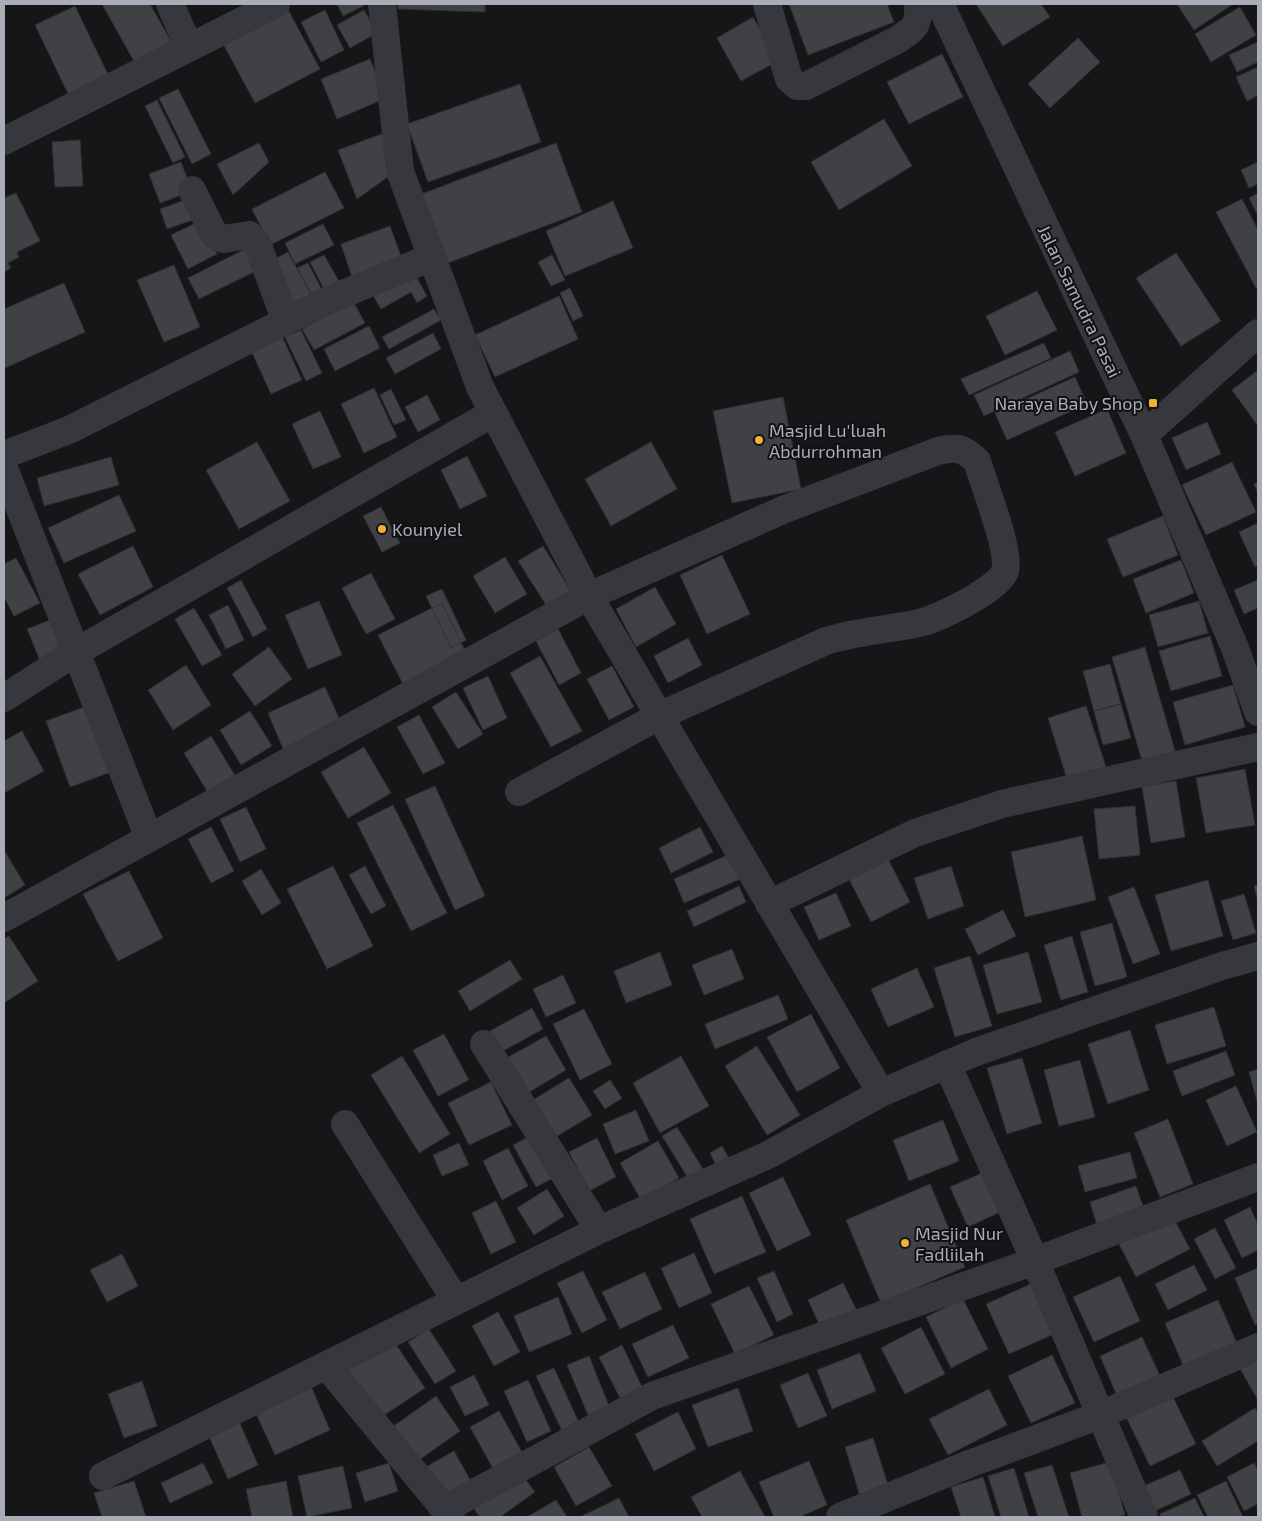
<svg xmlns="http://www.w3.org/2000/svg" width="1262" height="1521" viewBox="0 0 1262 1521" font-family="'Exo 2',sans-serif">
<rect width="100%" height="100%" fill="#161618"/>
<path fill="#404145" stroke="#303034" d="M102,4H150L172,43L135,63Z
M285,4L320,69L255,103L220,38Z
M337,4H367L343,16Z
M398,4H485V12L398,9Z
M789,4H887L894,22L808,55Z
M976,4H1041L1050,17L1003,46Z
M1177,4H1233L1194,30Z
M75,6L112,83L72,102L35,25Z
M1240,7L1256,35L1211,62L1195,34Z
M325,10L344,50L321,62L301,22Z
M364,10L377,33L350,48L337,25Z
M753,17L778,61L741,81L717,38Z
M1078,38L1100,62L1050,108L1028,84Z
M1258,42V62L1237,72L1229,55Z
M942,54L963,97L909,124L887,82Z
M370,59L386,98L337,119L321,79Z
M1258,67V95L1247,101L1236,77Z
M520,84L541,142L428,182L407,124Z
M178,89L211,154L192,164L159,98Z
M157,100L185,157L173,163L145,106Z
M884,119L912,166L839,210L811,162Z
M387,132L389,176L357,199L338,150Z
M80,140L83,186L55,187L52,142Z
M259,143L269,162L233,195L217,164Z
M556,143L582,212L445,264L419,195Z
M181,162L192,191L160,203L149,174Z
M1258,162V184L1249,188L1241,170Z
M325,172L344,208L270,245L252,209Z
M16,193L40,241L17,252L19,257L8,263L11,268L4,272V198Z
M1258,193V216L1249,198Z
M193,197L201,217L167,229L160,209Z
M1242,199L1258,230V287L1256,288L1216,212Z
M613,201L633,248L565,276L546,231Z
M200,221L217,254L188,269L171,235Z
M323,224L334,245L295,264L285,243Z
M390,226L403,262L353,280L341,244Z
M247,248L258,270L199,299L188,278Z
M288,252L313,298L290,310L265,264Z
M1176,253L1221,321L1181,346L1136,278Z
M324,255L340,283L325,291L310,262Z
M552,255L565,280L551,286L538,262Z
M308,263L323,292L313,297L297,268Z
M174,265L200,327L164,342L137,280Z
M413,271L427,296L417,303L411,292L381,309L372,294Z
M64,283L85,332L5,368L4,364V309Z
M570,288L583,316L573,321L560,293Z
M1037,291L1057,330L1005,355L986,316Z
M559,296L578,339L495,377L475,335Z
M353,301L365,323L314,350L302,329Z
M434,309L441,320L389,349L382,337Z
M369,326L380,348L335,371L324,349Z
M301,330L322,373L306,381L285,337Z
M280,332L302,380L271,394L249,346Z
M433,333L441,349L395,374L386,358Z
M1044,343L1051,358L969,395L961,379Z
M1070,351L1079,372L984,416L974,395Z
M1258,370V426L1232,390Z
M1075,377L1087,404L1007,440L995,413Z
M374,388L397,437L364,453L341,404Z
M391,389L406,420L394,425L380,395Z
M427,395L440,420L418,432L405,407Z
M783,397L801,489L732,503L713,411Z
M1107,409L1126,453L1075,476L1055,432Z
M320,411L341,457L313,469L292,424Z
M1207,422L1221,454L1186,470L1172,438Z
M257,442L290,501L239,529L206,470Z
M651,442L677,489L611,526L585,479Z
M467,456L487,496L460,509L441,470Z
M111,457L119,485L44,506L37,478Z
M1232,462L1256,512L1206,535L1182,485Z
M1258,482V493L1254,484Z
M119,495L136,531L64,563L48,528Z
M381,507L400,543L382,552L363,516Z
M1163,516L1178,555L1123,577L1107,539Z
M1258,523V565L1255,567L1239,532Z
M133,546L153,587L100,615L78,574Z
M543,546L574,596L550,611L518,561Z
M722,555L750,614L707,634L680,575Z
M505,557L527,594L495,613L473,576Z
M16,558L40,603L14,616L4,597V564Z
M1181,560L1194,593L1146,613L1133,579Z
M371,573L395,619L366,634L342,588Z
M241,580L267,629L253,637L227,588Z
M1258,580V608L1244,614L1234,590Z
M655,587L676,624L636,647L616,609Z
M442,589L466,640L451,648L426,596Z
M319,601L342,655L308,669L285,615Z
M1199,601L1208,633L1158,647L1149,615Z
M442,603L468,657L405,688L378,635Z
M228,605L244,640L226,649L209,615Z
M194,608L222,655L202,666L175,619Z
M53,619L66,653L41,663L27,629Z
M558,629L581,673L559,685L536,641Z
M1210,636L1222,676L1171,691L1159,651Z
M688,638L702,665L668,683L654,656Z
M269,647L292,679L255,706L232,674Z
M1145,647L1175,751L1142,761L1112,657Z
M540,656L582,731L551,747L510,673Z
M1110,664L1121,704L1094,711L1083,671Z
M186,665L211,705L173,730L148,690Z
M612,666L634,707L609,720L587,679Z
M488,676L507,718L483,730L463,688Z
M1233,685L1245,727L1185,745L1173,702Z
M325,687L342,725L284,751L268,713Z
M456,692L483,734L458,749L432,707Z
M1121,704L1131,738L1103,745L1094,711Z
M87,706L111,772L70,787L46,721Z
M1086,706L1106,767L1067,779L1048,718Z
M250,711L272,746L241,765L220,730Z
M419,715L445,763L423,774L397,727Z
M22,731L44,771L4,793V741Z
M211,736L237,779L210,796L184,753Z
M364,747L391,793L348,818L321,772Z
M1245,769L1255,825L1206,833L1196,778Z
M1176,781L1185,837L1151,843L1142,786Z
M435,786L485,896L455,910L405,799Z
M393,805L447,913L411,931L357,823Z
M1135,806L1140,855L1099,859L1094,809Z
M246,807L266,849L240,862L220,819Z
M211,827L234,871L211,883L188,839Z
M700,827L713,852L671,873L659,848Z
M1082,836L1096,900L1025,917L1011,852Z
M4,850L25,885L4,898Z
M730,854L740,879L684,903L674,879Z
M888,859L910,902L871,922L849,879Z
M333,866L373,946L327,969L287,889Z
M365,866L386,906L371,914L349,875Z
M951,866L964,906L928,919L914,878Z
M261,869L281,903L262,915L242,881Z
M129,871L163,938L118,961L83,894Z
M1208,880L1223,936L1171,951L1155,895Z
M1258,885V901L1254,886Z
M739,886L746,902L694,927L687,911Z
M1134,887L1160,954L1133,964L1108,897Z
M836,893L851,926L819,940L804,907Z
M1244,894L1256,933L1233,940L1221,901Z
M1003,910L1016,936L978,955L965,929Z
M1112,923L1127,977L1095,986L1080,932Z
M9,936L38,981L4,1003V939Z
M1072,936L1088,992L1061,1000L1044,945Z
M732,949L744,979L704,995L692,965Z
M660,952L672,985L626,1003L614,971Z
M1028,952L1042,1002L997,1014L983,965Z
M970,956L992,1026L955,1037L934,968Z
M510,960L522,979L470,1011L458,991Z
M917,968L934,1007L888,1027L871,989Z
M563,975L576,1003L546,1017L533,989Z
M778,995L788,1019L715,1049L705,1024Z
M1214,1007L1226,1046L1167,1064L1155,1025Z
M532,1008L543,1029L501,1052L490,1031Z
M584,1009L612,1064L580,1080L553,1024Z
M811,1014L840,1068L797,1092L767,1037Z
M1130,1030L1149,1090L1108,1104L1088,1044Z
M444,1034L469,1080L438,1096L413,1050Z
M546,1036L566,1070L526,1094L505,1059Z
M757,1046L800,1115L767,1135L725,1066Z
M1226,1051L1235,1075L1182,1096L1173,1071Z
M402,1056L450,1134L419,1153L371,1075Z
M681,1056L709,1106L660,1133L633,1083Z
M1022,1058L1042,1123L1007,1134L987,1068Z
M1080,1060L1095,1117L1059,1126L1044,1070Z
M1258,1069V1101H1257L1249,1072Z
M569,1078L592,1115L554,1138L531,1101Z
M610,1080L622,1098L605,1109L593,1091Z
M491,1082L512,1125L469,1145L448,1103Z
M1236,1086L1257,1132L1227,1146L1206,1100Z
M636,1110L649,1141L615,1154L603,1124Z
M1168,1119L1193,1184L1160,1197L1134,1133Z
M943,1120L959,1161L909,1181L893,1140Z
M677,1127L703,1169L688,1178L662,1136Z
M534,1134L557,1176L536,1187L513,1145Z
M597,1138L616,1177L589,1191L569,1152Z
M658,1141L679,1178L641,1200L620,1163Z
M459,1143L469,1165L442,1176L433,1155Z
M722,1146L730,1160L717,1167L710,1153Z
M508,1148L528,1186L502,1200L483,1161Z
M1130,1152L1137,1178L1085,1192L1078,1166Z
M982,1173L1000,1212L968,1227L950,1187Z
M783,1177L811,1235L777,1251L749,1193Z
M930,1184L965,1267L881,1303L846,1220Z
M1136,1186L1144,1209L1097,1225L1090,1202Z
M547,1189L564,1216L534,1235L517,1208Z
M742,1196L766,1252L714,1274L690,1219Z
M496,1201L516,1242L491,1254L472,1213Z
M1250,1207L1258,1225V1250L1242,1258L1224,1220Z
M1173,1217L1190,1249L1136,1277L1119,1244Z
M1215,1228L1236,1268L1215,1279L1194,1239Z
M694,1253L712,1293L679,1308L661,1268Z
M122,1254L138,1286L107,1302L90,1270Z
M1194,1265L1207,1290L1168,1310L1155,1284Z
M1258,1268V1323L1255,1325L1235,1278Z
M583,1271L607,1320L582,1333L557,1283Z
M774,1271L793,1314L777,1322L757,1278Z
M645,1272L662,1309L620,1329L602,1292Z
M1120,1276L1140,1321L1094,1342L1073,1297Z
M843,1283L856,1309L820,1326L808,1300Z
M1033,1283L1056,1333L1009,1354L986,1304Z
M749,1286L774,1335L735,1354L711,1304Z
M558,1297L572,1334L529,1352L514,1316Z
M963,1299L988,1349L951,1368L926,1317Z
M1218,1300L1239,1348L1186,1372L1165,1323Z
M498,1312L520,1352L494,1366L472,1326Z
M673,1325L689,1358L648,1377L632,1344Z
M921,1327L945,1374L905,1394L881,1348Z
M429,1329L456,1371L435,1384L408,1342Z
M1142,1337L1161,1378L1118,1398L1100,1356Z
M393,1340L425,1388L380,1418L347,1370Z
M622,1345L643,1389L621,1400L599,1357Z
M860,1353L876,1391L832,1409L817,1370Z
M1052,1355L1075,1403L1031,1423L1008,1376Z
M1258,1355V1400L1239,1367Z
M589,1356L609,1406L588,1415L567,1365Z
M554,1368L580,1425L563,1433L536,1376Z
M808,1373L827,1416L798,1428L780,1385Z
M474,1375L489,1405L465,1416L450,1387Z
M528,1380L551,1431L527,1442L504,1391Z
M142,1381L157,1426L124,1438L108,1394Z
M310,1384L330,1430L275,1455L254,1409Z
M738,1388L753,1431L708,1447L692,1405Z
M989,1389L1007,1425L948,1455L929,1419Z
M1172,1395L1196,1444L1150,1466L1126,1417Z
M436,1396L460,1431L412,1465L388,1430Z
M1255,1408L1258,1413V1441L1217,1466L1202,1441Z
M499,1411L524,1456L495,1472L470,1427Z
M678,1412L696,1449L654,1471L635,1434Z
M239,1421L258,1465L228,1479L208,1434Z
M873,1438L889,1488L860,1496L845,1447Z
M589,1447L612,1486L576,1506L554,1467Z
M454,1451L473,1485L444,1502L424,1468Z
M809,1461L827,1505L799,1517H774L759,1482Z
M1110,1462L1125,1515L1116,1517H1082L1070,1473Z
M203,1463L213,1483L170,1503L161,1483Z
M389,1463L398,1491L365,1502L356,1473Z
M1254,1463L1258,1471V1504L1244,1511L1227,1477Z
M1052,1465L1069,1517H1038L1024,1473Z
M343,1466L352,1508L307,1517L298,1476Z
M1014,1468L1029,1517H1001L988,1476Z
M1180,1470L1191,1494L1155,1511L1144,1486Z
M740,1471L765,1517H702L691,1497Z
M520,1472L535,1492L500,1517H480L472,1506Z
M983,1477L995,1517H961L951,1487Z
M134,1481L146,1517H102L94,1493Z
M286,1481L293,1517H252L246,1489Z
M1226,1481L1243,1517H1208L1197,1495Z
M619,1498L629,1517H582V1516Z
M1195,1498L1204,1517H1161L1160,1514Z
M556,1500L567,1517H527Z"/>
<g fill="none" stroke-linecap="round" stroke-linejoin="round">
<path stroke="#37383d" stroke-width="28" d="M170,4L189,47
M382,4L400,171L480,387L589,596L785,509L938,451C957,447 962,447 977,461C983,482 1011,552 1005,571C999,589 938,619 919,623C888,630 857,631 826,641L659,716L519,792
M767,4L789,79L797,86H806L897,40C915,28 919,26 918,4
M940,4L1144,435L1235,648L1258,712
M4,141L276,4
M192,190L214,234L223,239L249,235L257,243L286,321
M1144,435L1258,333
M4,455L69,430L324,302L432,257
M4,468L149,838
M4,698L76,652L493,413
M769,904L915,833L1002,804L1258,747
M4,918L589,596L881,1093
M484,1044L599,1230
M947,1064L1035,1261L1144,1517
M345,1124L456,1301
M327,1366L451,1517
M103,1476L599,1230L768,1155L881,1093L976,1052L1222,966L1258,956
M445,1509L652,1396L1035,1261L1258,1177
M840,1517L969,1464L1100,1415L1258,1347"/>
</g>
<g fill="#f2b134" stroke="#111113" stroke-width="2">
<rect x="1148" y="398" width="10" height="10" rx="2.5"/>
<circle cx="759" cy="440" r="5"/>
<circle cx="382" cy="529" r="5"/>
<circle cx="905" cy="1243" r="5"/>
</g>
<g text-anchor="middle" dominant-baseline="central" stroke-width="4" stroke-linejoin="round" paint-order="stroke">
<g font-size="18" fill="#a8adb8" stroke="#111113">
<text transform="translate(1080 301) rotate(64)">Jalan Samudra Pasai</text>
</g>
<g font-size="18" fill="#a8adb8" stroke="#111113" text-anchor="start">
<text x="1143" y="403" text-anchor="end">Naraya Baby Shop</text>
<text x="769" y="430">Masjid Lu'luah<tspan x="769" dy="21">Abdurrohman</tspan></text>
<text x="392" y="529">Kounyiel</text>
<text x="915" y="1233">Masjid Nur<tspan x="915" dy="21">Fadliilah</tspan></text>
</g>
</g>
<rect width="1262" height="1521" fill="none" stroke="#a8adb8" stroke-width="10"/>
</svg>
